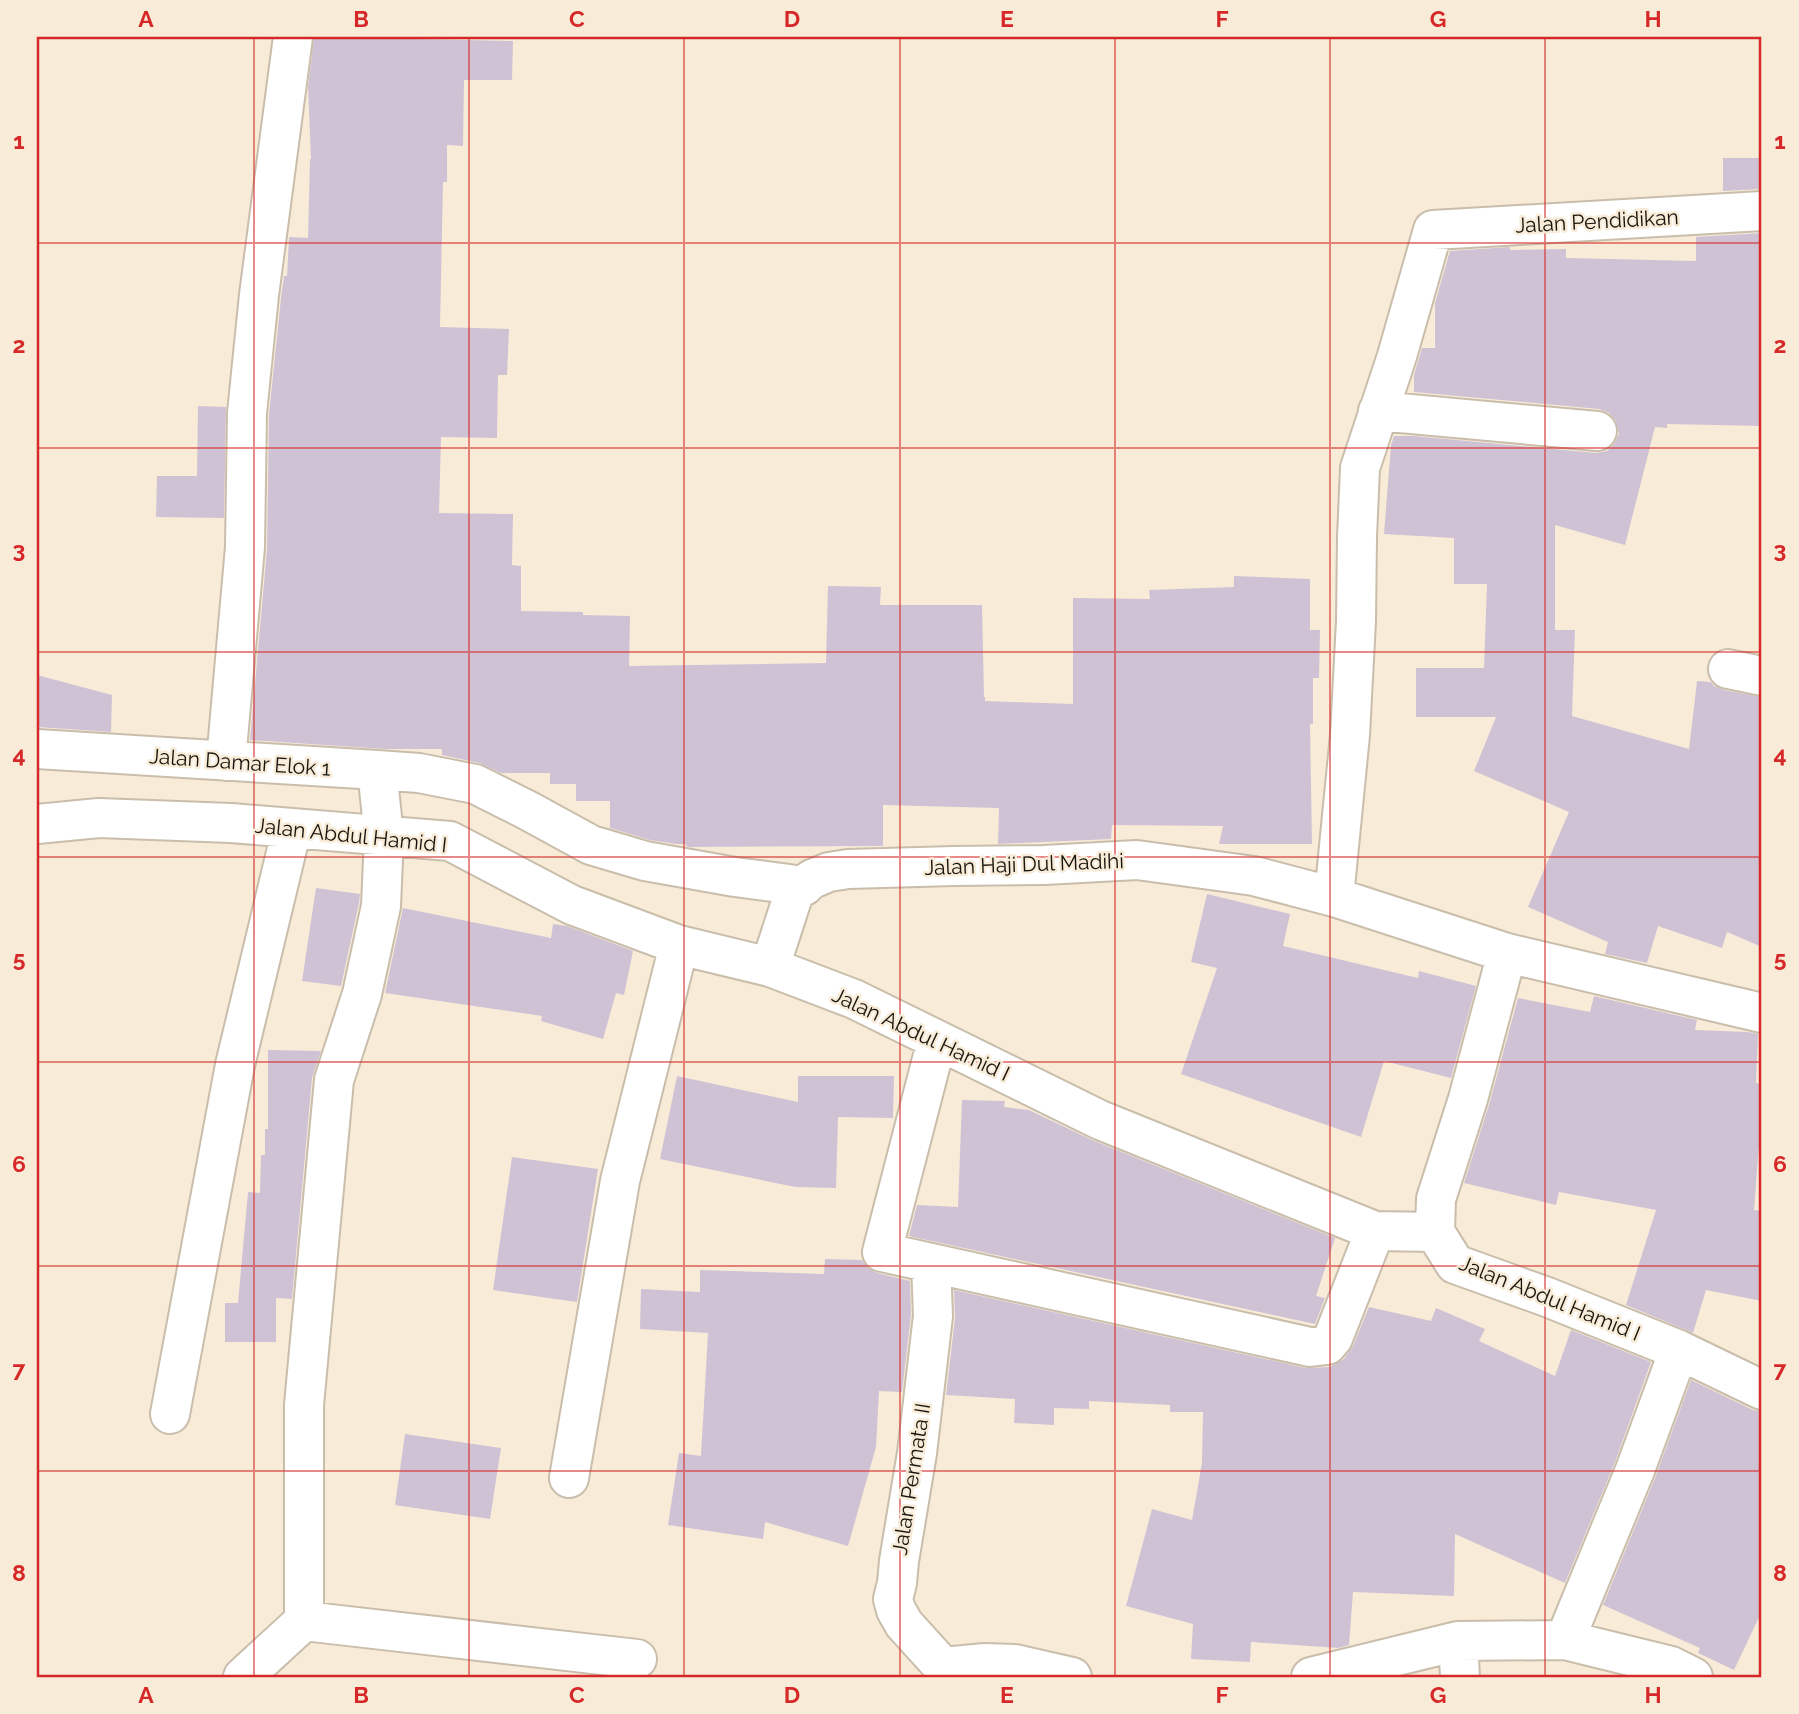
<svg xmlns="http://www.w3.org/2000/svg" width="1799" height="1714" viewBox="0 0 1799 1714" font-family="Raleway,sans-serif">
<rect width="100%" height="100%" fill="#f8ecd8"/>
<path fill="#d0c2d5" d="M314,37H420V39L513,41L512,80H464L463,146L447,145V182H443L440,327L509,329L507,375H498L497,438L441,437L439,513L513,514L512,565L521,566V611L583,612V615L630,616L629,666L826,663L828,586L881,587L880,605H982L984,697H985V701L1073,704V598L1150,599L1149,590L1234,587V576L1310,579V630H1320L1319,678H1313V724H1310L1312,844H1219L1223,826L1112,825L1111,839L998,844L999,808L883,805V846L689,847L686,846V844H676L650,840L610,828V801H576V784H550V773H501L479,763L442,755V749H384L250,740L267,549L269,414L281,298L284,276H287L289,237L308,238L310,159H311L308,87Z
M1723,158H1762V189L1723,191Z
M1762,233V426L1667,424V428L1655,427L1625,545L1555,525V630H1575L1572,716L1689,749L1697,681L1711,682L1714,686L1724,690L1762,697V947L1727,932L1722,948L1658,926L1647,963L1605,954L1608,942L1528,907L1569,812L1474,771L1496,717H1416V668H1484L1487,584H1454V538L1384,534L1391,445L1394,436H1414L1596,453L1607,451L1614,444L1619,434L1616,421L1609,413L1599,409L1414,392V375L1422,348H1435V303L1450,251L1510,247V250L1566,249V258L1696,261V237Z
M198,406L226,407L224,518L156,517L157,476H197Z
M37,675L112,695L111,732L37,727Z
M316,888L360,894L359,903L341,986L302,981Z
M1207,894L1290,914L1283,946L1418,978L1419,971L1476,986L1451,1078L1384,1061L1361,1137L1181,1074L1217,968L1191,962Z
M403,908L551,938L553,924L567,926L633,951L624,995L616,993L603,1039L541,1021L542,1016L385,993Z
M1594,996L1697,1020L1695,1030L1748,1032L1758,1034L1756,1083L1762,1084V1106L1754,1210L1762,1211V1301L1706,1290L1693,1333L1626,1305L1656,1210L1559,1192L1556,1205L1464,1183L1489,1105L1518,998L1590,1012Z
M268,1050L321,1051L312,1078L292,1299L276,1298V1342H225V1303H238L248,1192L260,1193L261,1155H265V1129H268Z
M677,1076L798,1102V1076H894L893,1118L838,1117L836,1188L795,1187L660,1159Z
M962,1100L1005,1101L1004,1107L1029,1110L1092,1140L1335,1238L1316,1296L1325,1298L1315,1324L909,1236L917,1205L958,1207Z
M512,1157L598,1169L577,1302L493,1290Z
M825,1259L862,1260L868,1268L877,1273L910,1281L911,1315L902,1392L879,1391L876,1447L848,1546L765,1522L763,1539L668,1525L679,1453L701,1456L708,1333L640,1329L641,1289L700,1292V1270L824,1274Z
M954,1290L1306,1368L1330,1367L1344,1359L1353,1346L1369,1307L1431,1321L1436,1308L1485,1329L1479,1341L1555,1376L1571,1330L1651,1362L1615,1462L1565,1583L1455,1534L1454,1596L1353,1592L1349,1645L1338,1648L1251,1642L1250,1662L1191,1659L1193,1624L1126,1606L1152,1509L1192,1520L1202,1463L1203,1412H1170V1405L1089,1401V1409L1054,1408V1425L1014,1423L1015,1399L946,1395L955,1318Z
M1691,1380L1753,1410L1762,1412V1611L1734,1670L1698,1653L1700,1648L1603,1605L1655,1478Z
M405,1434L501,1448L490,1519L395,1505Z"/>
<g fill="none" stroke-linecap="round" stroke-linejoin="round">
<g stroke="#c9beab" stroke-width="42">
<path id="minor" d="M1378,411L1597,431
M1728,669L1762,676
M37,749L377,770L384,836L381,906L362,994L334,1080L304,1405V1621
M226,761L245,547L247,413L259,295L293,37
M377,770L419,773L475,784L527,810L591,845L645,861L735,877L804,886
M37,824L99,818L231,823L450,841L572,905L679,945L770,967L854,999L1100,1120L1375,1231L1435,1232
M1334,897L1350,735L1356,621L1357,537L1360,468L1397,356L1433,230L1762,211
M770,967L794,893L812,879L829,872L848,869L954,866L1044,865L1137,860L1254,876L1334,897L1507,953L1762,1013
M937,1040L882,1252L1310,1347L1327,1345L1333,1338L1375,1231
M1435,1232L1455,1264L1547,1297L1679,1350L1762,1390
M1435,1232L1436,1199L1468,1099L1507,953
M931,1263L933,1316L917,1453L899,1561L897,1583L893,1599L896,1610L904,1624L943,1667L945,1677
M170,1414L235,1065L292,828
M569,1478L620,1181L679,945
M1565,1640L1635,1470L1679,1350
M1458,1641L1460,1677
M943,1667L985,1663L1015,1664L1072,1677
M243,1677L304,1621L637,1659
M1311,1677L1458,1641L1565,1640L1671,1666L1693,1677"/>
</g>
<use href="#minor" stroke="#fff" stroke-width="38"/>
</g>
<path fill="none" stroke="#d62828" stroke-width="2" stroke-opacity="0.55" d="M254,37V1677M469,37V1677M684,37V1677M900,37V1677M1115,37V1677M1330,37V1677M1545,37V1677M37,243H1762M37,448H1762M37,652H1762M37,857H1762M37,1062H1762M37,1266H1762M37,1471H1762"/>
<g text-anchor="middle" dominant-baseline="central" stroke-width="5" stroke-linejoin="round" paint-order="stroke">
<g font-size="21" fill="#18140d" stroke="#f8ecd8">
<text transform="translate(1597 221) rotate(-3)">Jalan Pendidikan</text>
<text transform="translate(240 762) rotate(4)">Jalan Damar Elok 1</text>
<text transform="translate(351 835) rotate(6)">Jalan Abdul Hamid I</text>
<text transform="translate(1024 864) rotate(-2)">Jalan Haji Dul Madihi</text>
<text transform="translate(921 1034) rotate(25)">Jalan Abdul Hamid I</text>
<text transform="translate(1550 1298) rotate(22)">Jalan Abdul Hamid I</text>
<text transform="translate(911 1479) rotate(-81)">Jalan Permata II</text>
</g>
</g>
<rect width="1799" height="1714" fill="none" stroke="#f8ecd8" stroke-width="77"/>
<rect x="38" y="38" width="1722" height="1638" fill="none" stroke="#d62828" stroke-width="2.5"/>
<g font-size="23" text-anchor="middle" font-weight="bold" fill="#d62828">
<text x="146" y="27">A</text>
<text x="361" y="27">B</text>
<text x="577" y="27">C</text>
<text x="792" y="27">D</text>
<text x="1007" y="27">E</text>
<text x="1222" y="27">F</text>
<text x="1438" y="27">G</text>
<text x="1653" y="27">H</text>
<text x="19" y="149">1</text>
<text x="1780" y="149">1</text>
<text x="19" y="353">2</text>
<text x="1780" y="353">2</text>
<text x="19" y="558">3</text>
<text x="1780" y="558">3</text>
<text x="19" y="763">4</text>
<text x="1780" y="763">4</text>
<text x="19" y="967">5</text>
<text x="1780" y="967">5</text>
<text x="19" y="1172">6</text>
<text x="1780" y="1172">6</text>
<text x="19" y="1377">7</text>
<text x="1780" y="1377">7</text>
<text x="19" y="1581">8</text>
<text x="1780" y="1581">8</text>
<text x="146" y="1703">A</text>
<text x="361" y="1703">B</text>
<text x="577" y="1703">C</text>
<text x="792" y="1703">D</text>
<text x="1007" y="1703">E</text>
<text x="1222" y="1703">F</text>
<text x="1438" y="1703">G</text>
<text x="1653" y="1703">H</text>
</g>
</svg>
